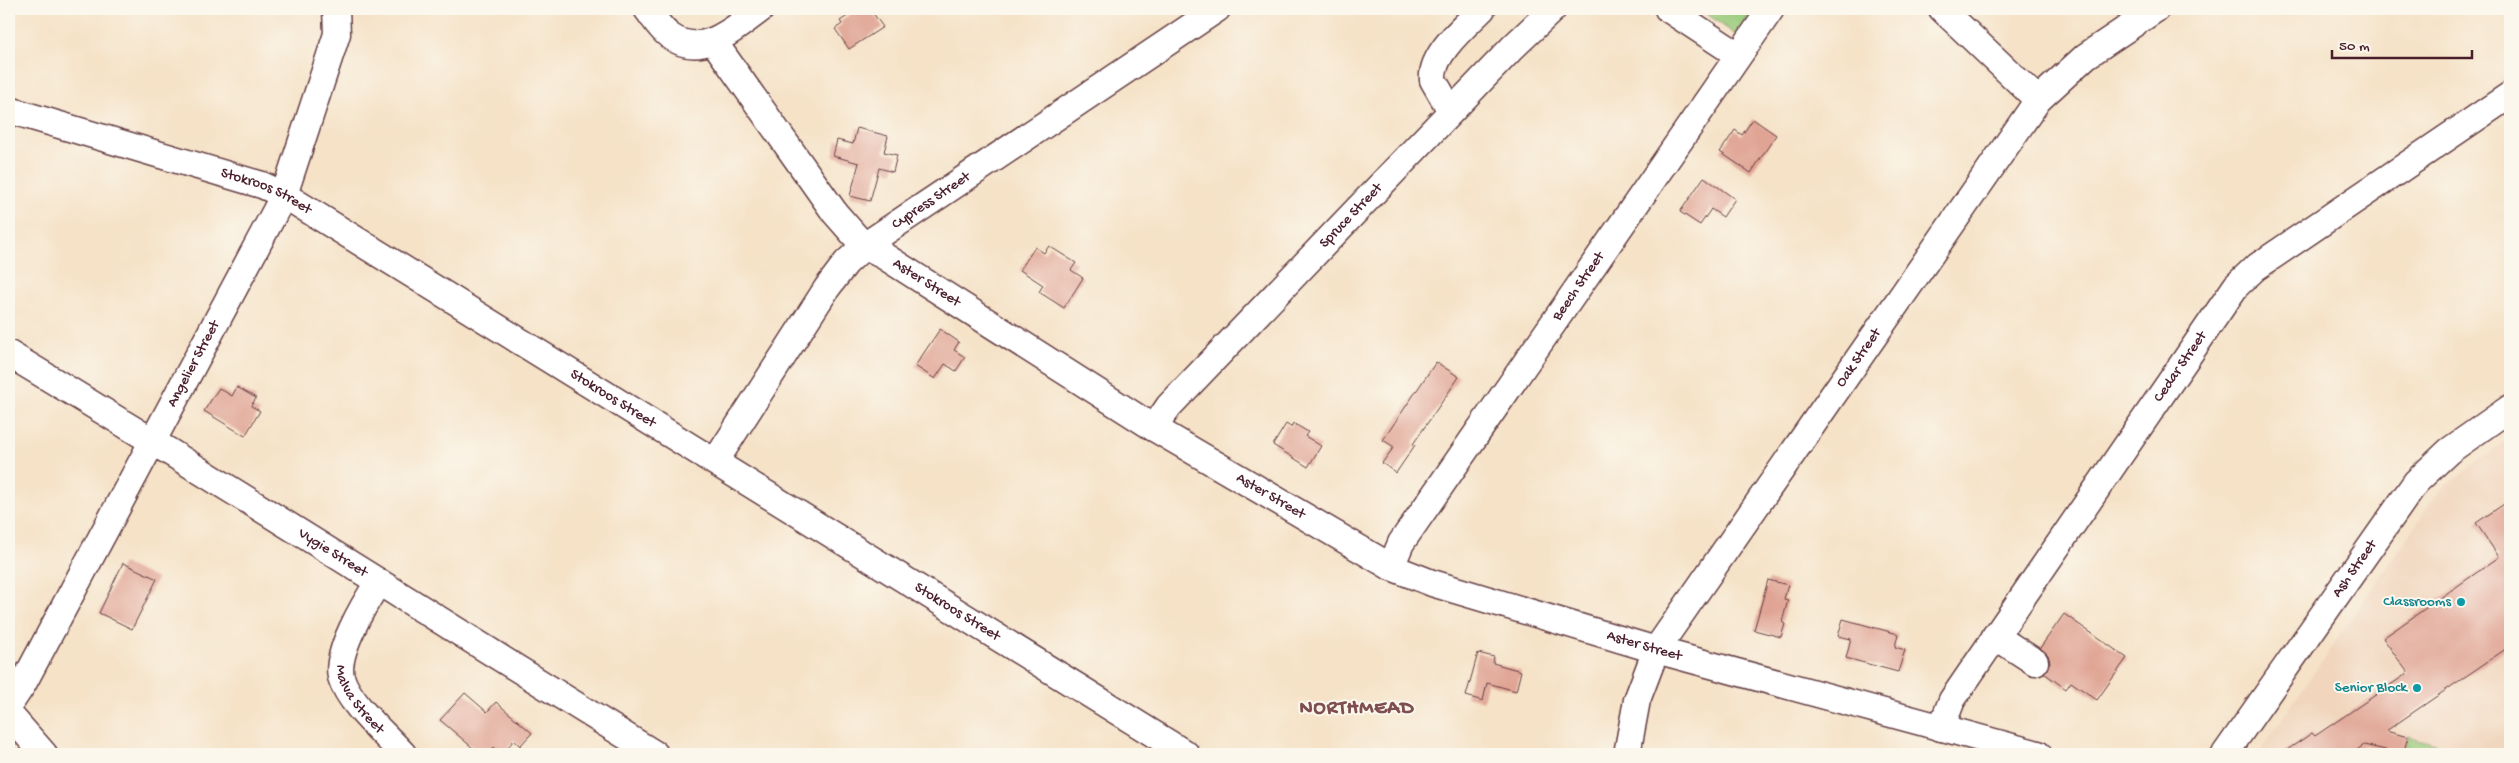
<svg xmlns="http://www.w3.org/2000/svg" width="2519" height="763" viewBox="0 0 2519 763" font-family="'Gochi Hand',sans-serif">
<rect width="100%" height="100%" fill="#fbf7ec"/>
<filter id="ink" filterUnits="userSpaceOnUse"><feTurbulence type="fractalNoise" baseFrequency=".02" numOctaves="2"/><feDisplacementMap in="SourceGraphic" scale="10" xChannelSelector="R" yChannelSelector="G"/><feConvolveMatrix kernelMatrix="1 2 1 2 8 2 1 2 1" color-interpolation-filters="sRGB"/></filter>
<filter id="wash" filterUnits="userSpaceOnUse"><feTurbulence type="fractalNoise" baseFrequency=".0096" numOctaves="4" result="noise"/><feDisplacementMap in="SourceGraphic" scale="20" xChannelSelector="R" yChannelSelector="G"/><feGaussianBlur stdDeviation="1.12" result="paint"/><feColorMatrix in="noise" values="0 0 0 0 0 0 0 0 0 0 0 0 0 0 0 0 0 1.4 0 .05"/><feComposite in="paint" operator="in"/></filter>
<g filter="url(#wash)">
<rect width="100%" height="100%" fill="#f5e2c7"/>
<path fill="#f1d5bd" d="M2510,438V754H2258L2439,491Z"/>
<path fill="#99ca7a" stroke="#727452" d="M1700,9H1755L1736,35Z
M2408,736L2470,754H2403Z"/>
<g id="blocks">
<path fill="#e0a494" d="M858,9H870L883,27L849,49L835,29L842,24L840,21Z
M1753,119L1776,135L1751,173L1720,152L1735,130L1742,135Z
M857,128L888,136L884,152L897,155L893,172L879,168L870,201L850,196L859,163L833,156L837,140L853,144Z
M1704,177L1735,199L1723,217L1711,209L1700,225L1680,212Z
M1049,246L1076,263L1071,270L1083,278L1064,308L1039,292L1043,285L1020,270L1035,247L1044,253Z
M940,329L959,342L954,350L965,357L956,371L945,364L935,379L915,366Z
M1436,362L1459,377L1413,444L1415,445L1396,473L1382,463L1394,447L1383,440Z
M237,387L256,398L251,406L260,411L245,436L204,411L219,388L232,396Z
M1293,423L1308,432L1305,436L1321,446L1308,467L1273,445L1286,424L1291,427Z
M2510,500V646L2386,731L2408,737L2403,754L2364,745L2351,754H2281L2312,733L2315,736L2408,673L2383,638L2499,557L2476,523Z
M123,563L157,579L132,629L99,613Z
M1768,580L1788,585L1784,599L1788,600L1782,622L1785,624L1781,637L1754,630Z
M2064,614L2127,658L2097,700L2071,682L2066,689L2044,673L2050,662L2048,655L2040,648Z
M1843,619L1898,634L1895,647L1905,650L1898,672L1846,658L1851,639L1838,636Z
M1478,653L1494,657L1493,663L1521,671L1516,691L1487,683L1483,701L1466,696Z
M465,693L487,712L496,702L532,733L520,746L514,740L502,754L494,747L488,754H480L440,720Z"/>
</g>
</g>
<g filter="url(#ink)">
<use href="#blocks" fill-opacity="0" stroke="#643c42" stroke-width="1"/>
<g fill="none" stroke-linecap="round" stroke-linejoin="round">
<g stroke="#643c42" stroke-width="29">
<g id="minor">
<path d="M647,9C654,18 661,30 670,36C702,60 736,27 761,9"/>
<path d="M1668,9L1738,55"/>
<path d="M1942,9L2038,100"/>
<path id="s1" d="M714,42L835,213L864,246L884,256L1154,428L1391,567L1432,583L1656,650L2038,754"/>
<path id="s2" d="M9,110L262,185L284,195L1186,754"/>
<path d="M1451,111L1433,80C1430,55 1466,25 1482,9"/>
<path id="s3" d="M9,354C226,484 439,621 655,754"/>
<path id="s4" d="M1154,428L1169,406L1513,47L1553,9"/>
<path id="s5" d="M715,462L827,288L846,263L864,246L1217,9"/>
<path id="s6" d="M1391,567L1401,543L1771,9"/>
<path id="s7" d="M378,583C364,604 335,653 341,677C349,704 385,734 403,754"/>
<path d="M1995,636L2035,662"/>
<path id="s8" d="M9,705L23,684L284,195L337,34L336,9"/>
<path d="M9,714L44,754"/>
<path id="s9" d="M1941,728L1952,700L2236,286L2255,268L2510,95"/>
<path id="s10" d="M1627,754L1637,700L1656,650L2038,100L2086,56L2156,9"/>
<path id="s11" d="M2225,754L2416,482L2449,451L2510,408"/>
</g>
</g>
<use href="#minor" stroke="#fff" stroke-width="26"/>
</g>
</g>
<g fill="#0f9aa8" stroke="#fbf7ec" stroke-width="2">
<circle cx="2461" cy="602" r="5"/>
<circle cx="2417" cy="688" r="5"/>
</g>
<g text-anchor="middle" dominant-baseline="central" stroke-width="4" stroke-linejoin="round" paint-order="stroke">
<g font-size="15" fill="#4a1f2b" stroke="#fbf7ec">
<text stroke="none"><textPath href="#s2" startOffset="270">Stokroos Street</textPath></text>
<text stroke="none"><textPath href="#s5" startOffset="344">Cypress Street</textPath></text>
<text stroke="none"><textPath href="#s4" startOffset="290">Spruce Street</textPath></text>
<text stroke="none"><textPath href="#s1" startOffset="326">Aster Street</textPath></text>
<text stroke="none"><textPath href="#s6" startOffset="338">Beech Street</textPath></text>
<text stroke="none"><textPath href="#s10" startOffset="464">Oak Street</textPath></text>
<text stroke="none"><textPath href="#s8" startOffset="388">Angelier Street</textPath></text>
<text stroke="none"><textPath href="#s9" startOffset="434">Cedar Street</textPath></text>
<text stroke="none"><textPath href="#s2" startOffset="675">Stokroos Street</textPath></text>
<text stroke="none"><textPath href="#s1" startOffset="731">Aster Street</textPath></text>
<text stroke="none"><textPath href="#s3" startOffset="380">Vygie Street</textPath></text>
<text stroke="none"><textPath href="#s11" startOffset="226">Ash Street</textPath></text>
<text stroke="none"><textPath href="#s2" startOffset="1080">Stokroos Street</textPath></text>
<text stroke="none"><textPath href="#s1" startOffset="1136">Aster Street</textPath></text>
<text stroke="none"><textPath href="#s7" startOffset="131">Malva Street</textPath></text>
</g>
<g font-size="15" fill="#0d838f" stroke="#fbf7ec" text-anchor="end">
<text x="2451" y="602">Classrooms</text>
<text x="2407" y="688">Senior Block</text>
</g>
<g font-size="20" font-weight="bold" letter-spacing="1" fill="#7e4e50" stroke="#fbf7ec">
<text x="1357" y="709">NORTHMEAD</text>
</g>
</g>
<rect width="2519" height="763" fill="none" stroke="#fbf7ec" stroke-width="30"/>
<path d="M2332 50v8h140v-8" fill="none" stroke="#4a1f2b" stroke-width="2.5"/>
<text x="2339" y="50" font-size="15" fill="#4a1f2b" stroke="#fbf7ec" stroke-width="4" paint-order="stroke">50 m</text>
</svg>
